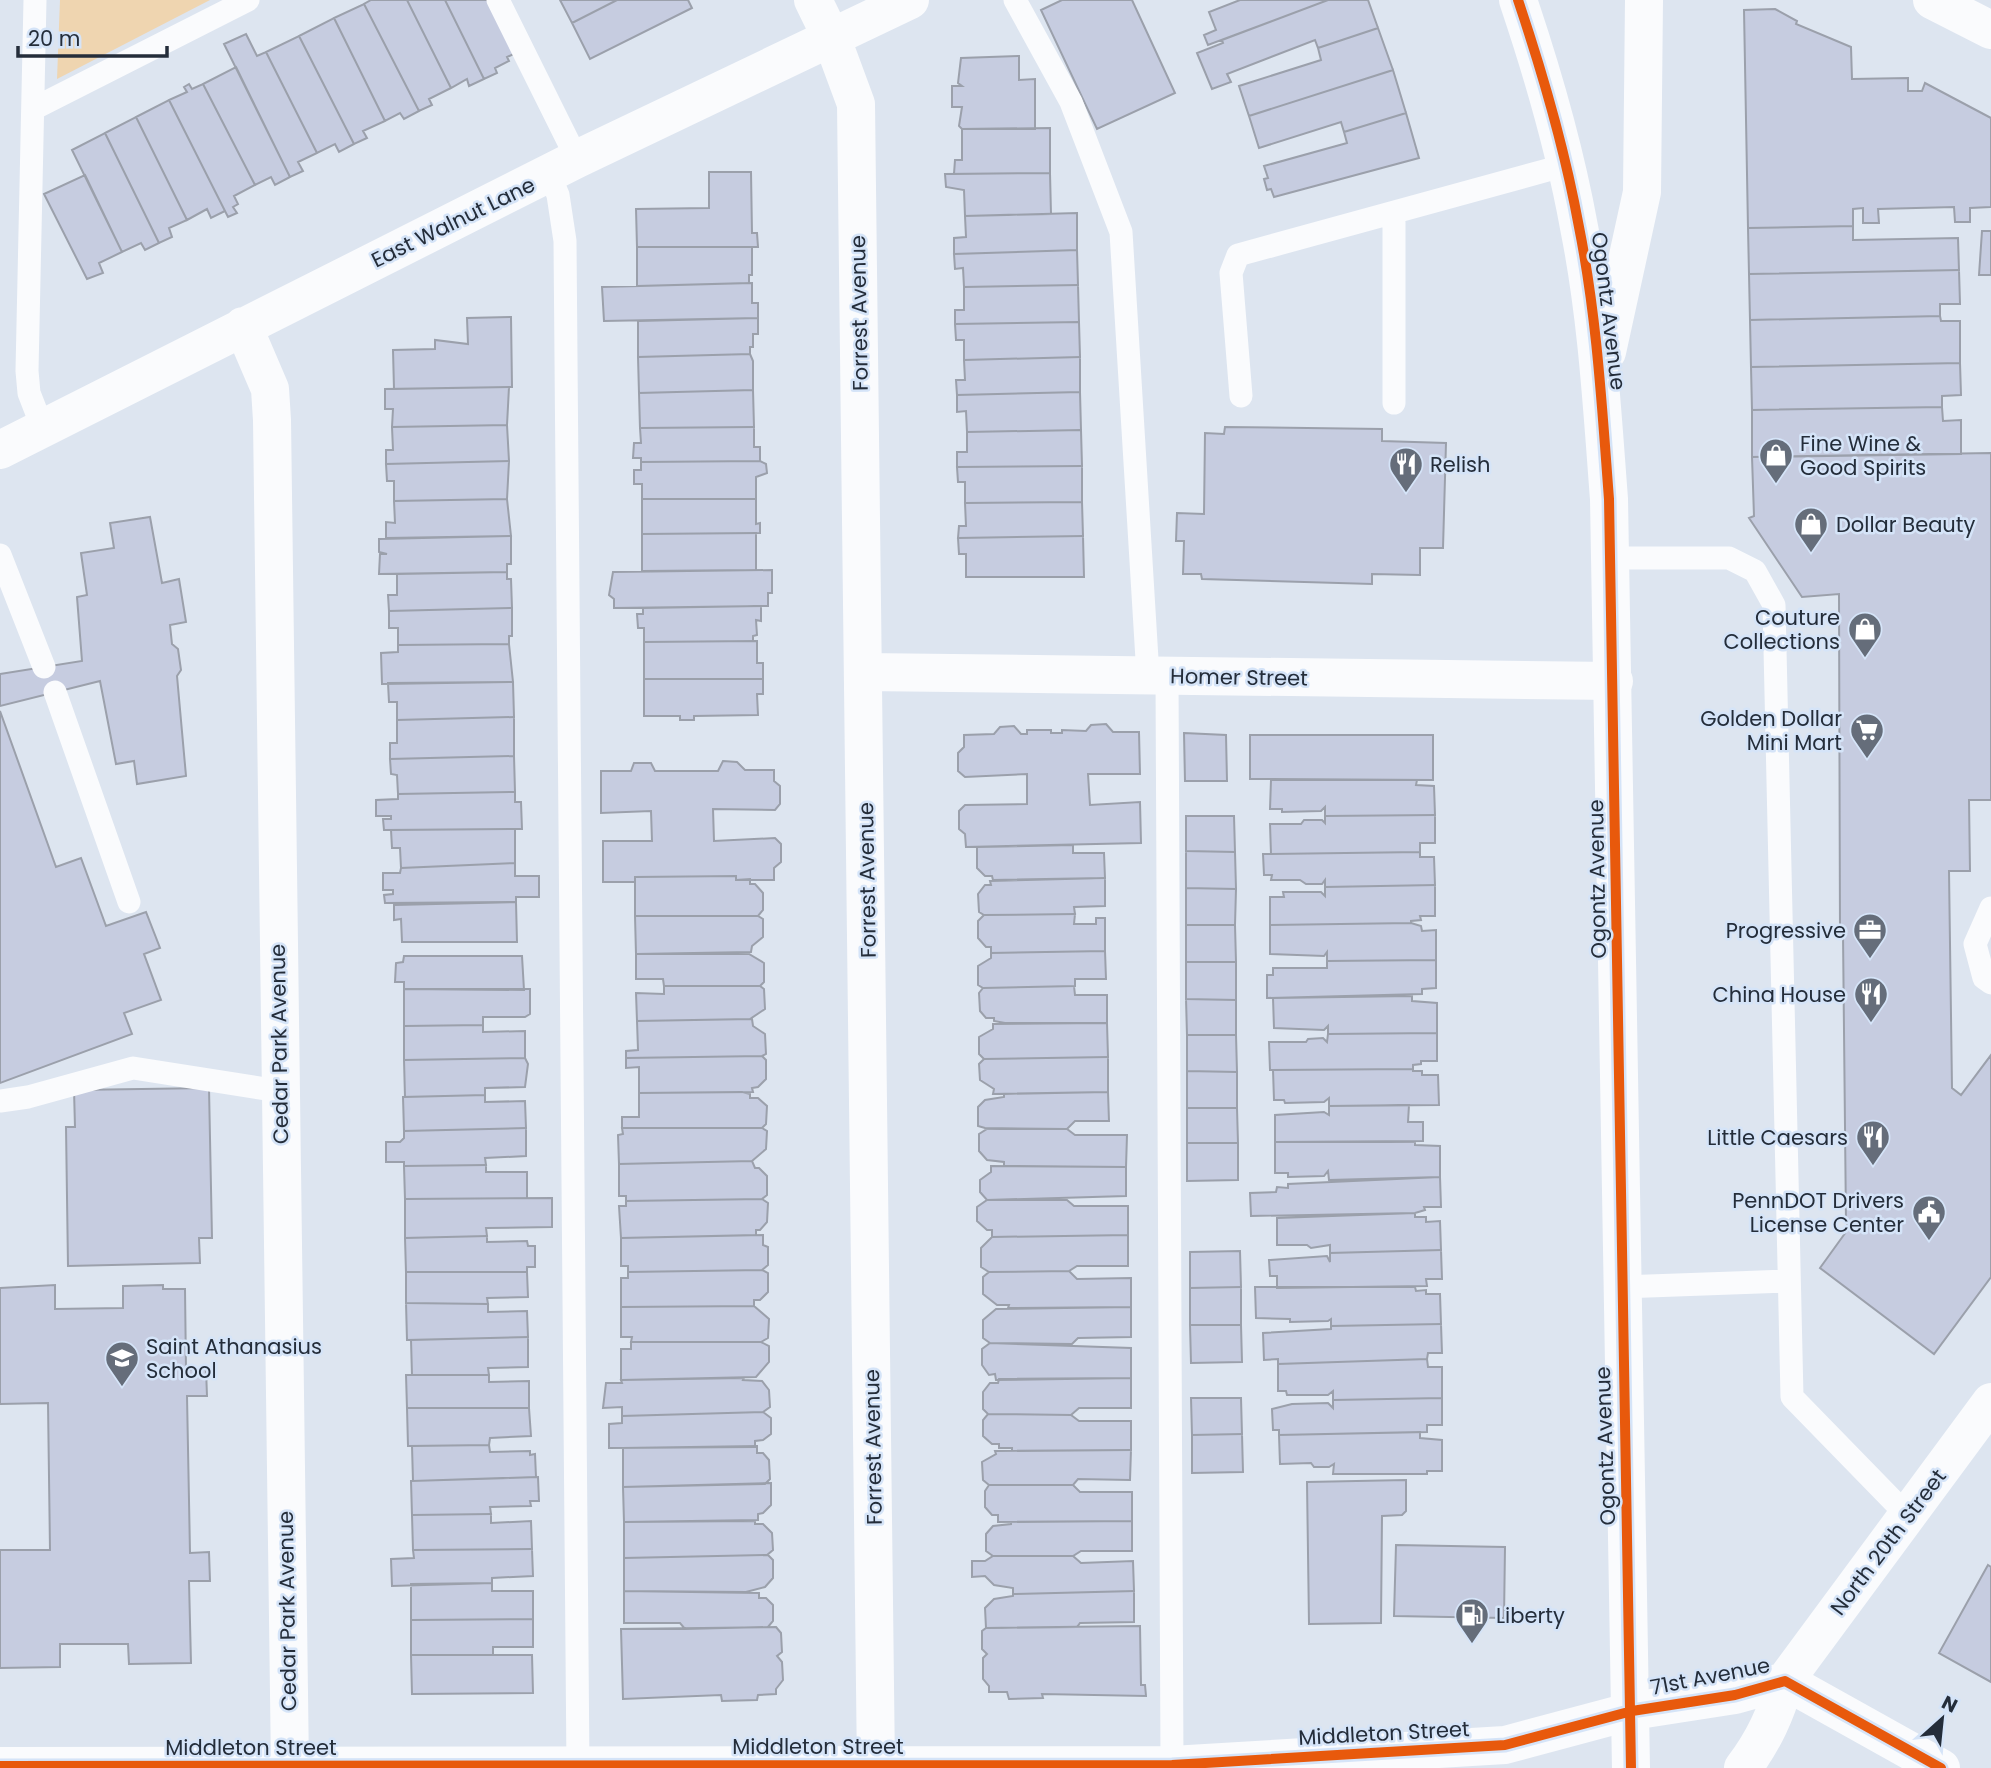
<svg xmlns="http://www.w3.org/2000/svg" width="1991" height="1768" viewBox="0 0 1991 1768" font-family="Poppins,sans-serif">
<rect width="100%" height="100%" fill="#dde5f0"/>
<path fill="#efd5b0" d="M60,0H210L57,79Z"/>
<path fill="#c6cce0" stroke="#9ba0ab" stroke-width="2" d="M371,0H407L451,88L429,99L432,105L419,111L364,4Z
M407,0H445L484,79L469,86L467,79L451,88Z
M445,0H489L516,53L507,57L509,61L495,68L497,73L484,79Z
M560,0H617L572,23Z
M617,0H688L692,8L590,59L572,23Z
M1062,0H1132L1175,93L1097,129L1041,10Z
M1240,0H1328L1208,45L1204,35L1216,30L1209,12Z
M1328,0H1368L1378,28L1318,48L1315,40L1227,74L1231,82L1212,89L1197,53L1223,43L1222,40Z
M364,4L419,111L404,119L400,113L385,121L334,18Z
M1775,9L1797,21L1796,24L1851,47L1852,79L1908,78V91H1922L1925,83L1991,118V207L1970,208V222H1955L1954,207L1878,209L1879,223H1863V208L1853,209V226L1748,228L1744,10Z
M334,18L385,121L363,131L367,138L354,144L299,36Z
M1378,28L1393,70L1249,116L1239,86L1321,60L1318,48Z
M246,34L257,56L266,52L317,153L298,162L303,171L290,177L224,44Z
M299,36L354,144L339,152L335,144L317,153L266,52Z
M1019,56V80L1035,79V129H962L959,126L962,107H952V86H962L958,83L961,58Z
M236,67L290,177L275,185L271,177L255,185L203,84Z
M1393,70L1406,113L1344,132L1341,122L1259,148L1249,116Z
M189,84L192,89L203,84L255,185L234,196L238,204L233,207L237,213L228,217L169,100L187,92L184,87Z
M169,100L225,211L211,218L207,209L187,220L136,117Z
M1406,113L1419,158L1274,197L1271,189L1267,190L1264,179L1268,178L1264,166L1347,143L1344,132Z
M136,117L187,220L169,228L172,237L159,243L105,133Z
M1050,128V173L954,174L955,160H962V129Z
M105,133L159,243L145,250L141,243L122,252L72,150Z
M709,172H751L752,233H757L758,247H637L636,209L709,208Z
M1050,173L1051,214L965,216L964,190L946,187L945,174Z
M85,175L122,252L99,263L103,273L87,279L44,194Z
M1077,213V250L954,254V238L966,237L965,216Z
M1853,226V240L1958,238L1959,270L1749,274L1748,228Z
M1982,231H1991V275H1979Z
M637,247H752V275H749V283L637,286Z
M1077,250L1078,285L964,287L963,268L955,269L954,254Z
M1959,270L1960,304H1940V316L1750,320L1749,274Z
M752,283V303H758V318L604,321L602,287Z
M1078,285L1079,322L955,324V310H964V287Z
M1940,316L1941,321H1960V363L1751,367L1750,320Z
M511,317L512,387L394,389L393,350L435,349V340L468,344L467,318Z
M758,318V334H753V347H750V354L638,357V321Z
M1079,322L1080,357L964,360V340H956L955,324Z
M750,354L753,361V390L639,393L638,357Z
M1080,357V392L957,395L956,380H965L964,360Z
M1960,363L1961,395L1942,396V407L1752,410L1751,367Z
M509,387L507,425L392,427L393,409H385V389Z
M753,390L754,427L640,428L639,393Z
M1080,392L1081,430L967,432L966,411L957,412V395Z
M1942,407L1943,421L1961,420V454L1752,457V410Z
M507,425L509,461L386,464V450H393L392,427Z
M754,427V447H760V461L641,462V458H633L634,443H641L640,428Z
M1225,427L1382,429V441L1446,443L1443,548H1420V575L1372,574V584L1202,579L1201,574H1183L1184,541H1176L1177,513L1204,514L1205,433L1224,434Z
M1081,430L1082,466L957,467V452H967V432Z
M1991,453V800H1969L1970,871H1949L1952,1088L1961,1095L1991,1055V1277L1934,1354L1820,1268L1851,1225L1846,1223L1843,934H1840L1839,594L1802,597L1749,518L1754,516L1752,457Z
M509,461L507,499L394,501V481H387L386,464Z
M760,461L766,464L767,473L756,477V499H642V484H634V470H641V462Z
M1082,466V502L965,503V482H958L957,467Z
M507,499L511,536L386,538V522L395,523L394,501Z
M642,499H756V524L760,523V533L642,534Z
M1082,502L1083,536L958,538L959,526H966L965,503Z
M150,517L162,583L179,579L186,622L170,625L172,644L178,649L181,670L177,676L186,776L137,784L134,761L116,764L100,681L0,706V674L82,661L77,597L87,595L81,553L114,548L110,523Z
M756,533V570L642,571V534Z
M511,536V564H507V572L379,574L380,554H387L379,552V539Z
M1083,536L1084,577H966V554H959L958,538Z
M772,570V593H768V606L614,608V599L609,595L613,572Z
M507,572V579H511L512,608L389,611L388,595H397V574Z
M761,606V621L756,620L757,635L753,636V641L644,642V628H638L637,614H643V608Z
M512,608V636H509V644L398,645V628H389V611Z
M757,641V663H763V679H644V642Z
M509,644L513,682L382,684L381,653L398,652V645Z
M644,679H763V694H757L758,715L694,716V720H680V716H644Z
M513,682L514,717L397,720V702H389L388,683Z
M0,711L56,867L81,858L106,926L146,912L160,948L144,954L161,1000L124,1013L132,1034L0,1083Z
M514,717V756L390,759V743H397V720Z
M1106,724L1113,732H1139L1140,774H1088L1090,805L1140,802L1141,843L966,847L965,834L959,829V811L965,805L1027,804V774L965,777L958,771V753L964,747V735L994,734L1000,727L1014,726L1021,734H1027V730H1051V733H1062V730L1086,731L1091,725Z
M1184,733L1226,735L1227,781H1185Z
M1250,735H1433V780L1250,779Z
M514,756L515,792L398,794L397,775L391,774L390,759Z
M723,761L737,762L745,770H774V781L780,786V804L775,810L713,809L714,841L775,838L781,844V862L774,868V880H736V876L635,877V882H603V841H652L651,811L601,813V771H631L634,763H651L655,771H718Z
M1271,780H1417L1416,785L1434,786L1435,815L1325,816V807L1321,811L1282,812V809H1270Z
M515,792V802H521L522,829L384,830L383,819H391V816H376V800L398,799V794Z
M1435,815V843H1420V852L1271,854L1270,824H1301L1304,820H1322L1325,823V816Z
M1186,816H1234L1235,852L1186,851Z
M515,829V863L401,868L400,848H392L391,830Z
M1073,845V853H1104L1105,878L993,880L992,876H985L977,868V847Z
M1186,851L1235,852L1236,889L1186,888Z
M1420,852V857H1434L1435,885L1325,887V880L1322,884H1306L1300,880H1271L1272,875H1264L1263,854Z
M515,863V876H539V897H516V902L385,903L384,895L393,894V890H383V873H400L401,868Z
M736,876V880L750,879V884H755L763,893V910L758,916H635V877Z
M1105,878V906L1074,907L1075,914L984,915L979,912L978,894L985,885H991L990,881Z
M1435,885V916H1420L1421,920L1411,921V923L1270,925V897H1284L1283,892H1321L1325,896V887Z
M1186,888L1236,889L1235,925H1186Z
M516,902L517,942H402L401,919L394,920V905Z
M1075,914L1074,924H1096V918H1105V951L991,953V947H986L978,938V921L984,915Z
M635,916H758L763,919V937L752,946L751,952L636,954Z
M1411,923L1421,926L1422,931L1436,930V960L1327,961V952L1324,956L1270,954V925Z
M1186,925H1235L1236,962H1186Z
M1105,951L1106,979H1075V986L983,988L978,985V966L991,958V953Z
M636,954H749L764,963V982L760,986H664L663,979H636Z
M404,956H522L524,990L404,989V982H395L396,963L403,962Z
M1436,960V988L1422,989V994L1267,998V975H1273V968H1327V961Z
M1186,962H1236V1000L1186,999Z
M664,986H760L764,989L765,1009L750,1019L637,1021L636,993L664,994Z
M1074,986L1075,995H1107V1023H1005L994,1021V1018H986L980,1011L979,993L983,988Z
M404,989H530V1014L525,1017H483V1025L404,1026Z
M1412,996V1001L1437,1003V1033L1328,1034V1026L1324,1030L1274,1028L1273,998Z
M1186,999L1236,1000V1035H1187Z
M752,1019L753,1026L765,1034L766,1054L762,1056L626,1058V1051L638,1050L637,1021Z
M1107,1023L1108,1057L984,1059L979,1054V1037L993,1029V1024Z
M483,1025V1032L525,1031V1058L404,1060V1026Z
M1437,1033V1061H1421V1064L1413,1065V1069L1270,1070L1269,1042H1306L1308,1039L1323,1038L1327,1042L1328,1034Z
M1187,1035H1236L1237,1072L1187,1071Z
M762,1056L766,1060V1079L758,1087L752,1088L753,1092L639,1093V1067L626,1068V1058Z
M1108,1057V1092L993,1094L994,1089L980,1080L979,1064L984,1059Z
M525,1058L528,1064L525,1087L485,1088V1095L405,1097L404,1060Z
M1413,1069V1071H1422V1075H1438L1439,1105L1329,1106V1098L1324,1102L1285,1103L1284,1100H1274L1273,1070Z
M1187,1071L1237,1072V1108H1187Z
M209,1088L212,1238H199L200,1263L68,1266L66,1127H75L74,1090Z
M742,1092L750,1094V1098H758L767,1106L766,1124L762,1128H622V1117H639V1093Z
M1108,1092L1109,1121H1075L1067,1129L985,1128L978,1126V1107L985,1100L1004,1097V1094Z
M485,1095V1102L525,1101L526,1128L404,1131L403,1097Z
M1409,1105L1408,1122H1423V1141L1275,1142V1115L1324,1112L1329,1115V1106Z
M1187,1108H1237L1238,1143H1187Z
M526,1128V1156L485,1158L486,1165L404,1166V1162H386V1142H400L404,1138V1131Z
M622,1128H762L767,1131L766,1149L752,1161L619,1164L618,1135L623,1134Z
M987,1129H1067L1075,1135H1127L1126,1167L1004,1166V1162L987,1160L979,1151V1134Z
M1275,1142H1415V1145L1440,1146V1177L1329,1180L1328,1171L1324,1176L1288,1177V1173H1275Z
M1187,1143H1238V1180L1187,1181Z
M752,1161L755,1168H759L767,1176V1195L762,1199L626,1201V1196H619V1164Z
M486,1165V1172H527V1198L405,1199L404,1166Z
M991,1166L1126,1167V1196L987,1200L980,1192V1180L991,1172Z
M1440,1177L1441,1207H1424L1425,1210L1415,1213L1251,1216L1250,1193L1276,1192L1277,1187L1288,1188V1184Z
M552,1198V1227L486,1228L487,1236L405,1238V1199Z
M762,1199L768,1203L767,1222L760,1230H756V1235L621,1238L619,1206H626V1201Z
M987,1200H1067L1074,1206H1128V1235L992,1237V1230H987L977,1221V1207Z
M1415,1213V1217H1426V1222L1440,1221L1441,1250L1330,1253V1245L1311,1248L1307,1245H1277V1218Z
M763,1235V1245L768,1247V1265L762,1270L628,1272V1266H621V1238Z
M1128,1235V1266H1077L1069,1271L989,1272L981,1267V1248L992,1237Z
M487,1236V1242L527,1241L528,1246H535V1267H527V1272H406L405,1238Z
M1441,1250L1442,1279H1426L1427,1286L1277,1288V1276H1270L1269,1260L1327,1256L1330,1262V1253Z
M1240,1251L1241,1287L1190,1288V1252Z
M762,1270L768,1273V1292L760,1300H754V1306L621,1307V1278H628V1272Z
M1069,1271L1077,1279L1131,1278V1307L1008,1308L1009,1305H997L983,1294V1277L989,1272Z
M406,1272H527L528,1297L487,1298L488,1304L406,1303Z
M55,1285V1309L123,1308V1286L163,1285V1289H185L186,1370L206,1369L207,1396H187L190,1553L209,1552L210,1581H189L191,1663L129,1664L128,1644H60V1667L0,1668V1550H50L48,1403L0,1404V1288Z
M1241,1287V1325H1190V1288Z
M1255,1287H1415L1416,1291L1426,1290V1294H1440L1441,1324L1331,1326V1319L1328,1321L1290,1322V1319L1256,1318Z
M406,1303L488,1304V1312L527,1311L528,1337L407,1340Z
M754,1306L769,1319L768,1338L761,1342H631L632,1337H621V1307Z
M1131,1307V1337L1078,1338L1072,1344L990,1343L983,1338V1320L996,1309Z
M1441,1324L1442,1353H1428L1427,1359L1278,1364V1359L1264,1360L1263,1333L1331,1329V1326Z
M1190,1325H1241L1242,1362L1191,1363Z
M528,1337V1367L488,1368L489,1375H412L411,1340Z
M631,1342H761L769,1346V1362L756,1377L621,1380V1349H631Z
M990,1343L1131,1348V1378L996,1380L995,1374L989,1375L982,1365V1349Z
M1427,1359L1428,1367H1442V1398L1333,1400V1391L1328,1395H1287L1286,1391H1278V1364Z
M406,1375H489V1382L529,1381V1408H407Z
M744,1378L743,1380L762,1381L769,1390L770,1407L763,1412L622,1416V1407L603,1408L606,1383H622L621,1380Z
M1131,1378V1408H1079L1071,1415L988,1414L983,1409V1392L990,1383H998L999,1379Z
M1191,1398H1241L1242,1434L1192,1435Z
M1442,1398V1425H1427V1432L1279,1435V1430H1273L1272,1409L1292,1404L1328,1403L1333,1408V1400Z
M407,1408H529L531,1436L490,1438L489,1445L408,1446Z
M763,1412L771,1418V1434L763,1440L755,1441V1447L609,1448V1424L622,1423V1416Z
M988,1414L1071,1415L1079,1421H1131V1450L1012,1451V1448H999V1444H992L983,1436V1420Z
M1420,1432V1438L1442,1440V1471H1427V1474H1333L1334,1464L1329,1467H1314L1311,1463L1280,1464L1279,1435Z
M1242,1434L1243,1472L1192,1473V1435Z
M489,1445L490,1452L530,1451V1455L535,1454L536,1477L413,1481L412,1446Z
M757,1446V1453H763L769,1460L770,1479L765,1484L623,1487V1448Z
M1131,1450L1130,1480L1078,1479L1073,1485H989L983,1480L982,1462L996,1454L995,1451Z
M538,1477L539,1501H530L531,1506L490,1507L491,1514L412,1515L411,1481Z
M1406,1480V1511L1402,1515L1382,1516L1381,1623L1309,1624L1307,1482Z
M771,1483V1505L763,1513L758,1514V1520L624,1522L623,1487Z
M989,1485H1073L1080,1492H1132V1521L998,1522V1515H992L985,1507V1491Z
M491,1514V1523L531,1521L532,1549L413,1550L412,1515Z
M755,1521V1524H763L772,1533L773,1550L767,1555L624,1558V1522Z
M1132,1521V1551H1081L1073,1556H993L986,1551V1534L993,1526L1011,1524V1522Z
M1396,1545L1505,1547L1504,1618L1394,1616Z
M532,1549L533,1576L492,1578V1583L392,1586L391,1559L414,1558L413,1550Z
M768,1555L773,1560V1578L765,1587L746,1592L624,1591V1558Z
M993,1556H1073L1081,1563L1133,1561L1134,1591L1013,1594V1588L994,1585L985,1576L972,1577V1561H985Z
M1988,1565L1991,1567V1682L1939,1653Z
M492,1583V1591H533V1619L411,1620V1584Z
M624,1591L759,1593V1598H766L773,1605V1621L768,1627L685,1629L680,1623H624Z
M1134,1591V1622L1080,1623L1077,1627L986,1628L985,1608L994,1599L1013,1596V1594Z
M533,1619V1647H493V1655H411V1620Z
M1140,1626L1141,1685H1145L1146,1696L1042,1694L1043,1698L1009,1699L1007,1692H989V1686L983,1679V1658L987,1654L982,1649V1631L986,1628Z
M776,1627L781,1633L782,1652L777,1656L782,1662L783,1680L776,1689V1694L758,1695L757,1700L722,1701L721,1695L623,1699L621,1629Z
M411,1655H532L533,1693L412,1694Z"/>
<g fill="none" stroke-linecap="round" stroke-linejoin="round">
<path stroke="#fafbfd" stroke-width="23" d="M35,0L27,371L29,393L43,429
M498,0L577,159
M1015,0L1071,102L1121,232L1148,676
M33,109L248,0
M549,174L558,195L565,241L578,1768
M1394,214V403
M1241,396L1231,273L1238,255L1566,165
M0,555L44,667
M1612,558H1729L1755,571L1774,605L1792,1397L1907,1515
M1167,676L1172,1765
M55,692L129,902
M1991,908L1975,944L1984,978L1991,983
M0,1101L28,1097L133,1068L279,1091
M1621,1287L1789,1281"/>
<path stroke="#fafbfd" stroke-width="38" d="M813,0L832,39L856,104L876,1768
M1932,0L1991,30
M243,326L270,389L272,420L290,1768
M0,450L577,159L910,0
M864,672L1614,681
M1785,1681L1991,1402
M0,1766L1172,1765L1505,1745L1632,1711L1735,1695L1785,1681L1941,1768"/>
<path stroke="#fafbfd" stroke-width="38" d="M1518,0C1543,74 1565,150 1579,227C1597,317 1602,408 1609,499L1631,1768
M1607,352L1642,192L1644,0
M1743,1768C1764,1740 1776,1714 1785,1681"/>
<g stroke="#d5e4f8" stroke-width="15">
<path id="cycleway" d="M1518,0C1543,74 1565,150 1579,227C1597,317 1602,408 1609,499L1631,1768
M0,1766L1172,1765L1505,1745L1632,1711L1735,1695L1785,1681L1941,1768"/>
</g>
<use href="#cycleway" stroke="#e8590c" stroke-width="10"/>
</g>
<defs>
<g id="shop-pin" transform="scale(1.75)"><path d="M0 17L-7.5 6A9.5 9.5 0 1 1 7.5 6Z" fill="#656d7a" stroke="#d5e4f8"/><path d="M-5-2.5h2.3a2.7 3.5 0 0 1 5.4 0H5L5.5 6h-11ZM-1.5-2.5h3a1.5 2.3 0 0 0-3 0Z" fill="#fff"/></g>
<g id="restaurant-pin" transform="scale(1.75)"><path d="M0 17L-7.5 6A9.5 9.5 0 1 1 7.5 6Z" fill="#656d7a" stroke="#d5e4f8"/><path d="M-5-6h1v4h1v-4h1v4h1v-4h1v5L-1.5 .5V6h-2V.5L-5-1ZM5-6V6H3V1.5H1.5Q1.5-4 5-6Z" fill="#fff"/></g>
<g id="supermarket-pin" transform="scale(1.75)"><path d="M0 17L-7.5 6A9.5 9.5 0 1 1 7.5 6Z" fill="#656d7a" stroke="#d5e4f8"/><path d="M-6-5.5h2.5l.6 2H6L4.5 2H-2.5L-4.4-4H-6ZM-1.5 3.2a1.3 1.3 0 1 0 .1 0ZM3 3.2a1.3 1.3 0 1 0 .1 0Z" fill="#fff"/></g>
<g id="office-pin" transform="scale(1.75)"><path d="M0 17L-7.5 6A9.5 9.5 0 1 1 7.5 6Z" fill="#656d7a" stroke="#d5e4f8"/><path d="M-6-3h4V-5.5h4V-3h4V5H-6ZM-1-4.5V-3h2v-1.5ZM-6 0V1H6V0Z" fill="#fff"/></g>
<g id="civic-pin" transform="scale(1.75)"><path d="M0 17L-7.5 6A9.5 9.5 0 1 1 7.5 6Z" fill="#656d7a" stroke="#d5e4f8"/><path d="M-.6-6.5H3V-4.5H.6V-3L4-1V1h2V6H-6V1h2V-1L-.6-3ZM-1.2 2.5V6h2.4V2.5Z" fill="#fff"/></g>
<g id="school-pin" transform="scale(1.75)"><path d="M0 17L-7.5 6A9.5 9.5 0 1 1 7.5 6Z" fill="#656d7a" stroke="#d5e4f8"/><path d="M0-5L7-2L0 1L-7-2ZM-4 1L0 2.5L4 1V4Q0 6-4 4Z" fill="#fff"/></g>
<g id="fuel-pin" transform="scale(1.75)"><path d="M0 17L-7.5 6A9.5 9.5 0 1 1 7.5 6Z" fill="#656d7a" stroke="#d5e4f8"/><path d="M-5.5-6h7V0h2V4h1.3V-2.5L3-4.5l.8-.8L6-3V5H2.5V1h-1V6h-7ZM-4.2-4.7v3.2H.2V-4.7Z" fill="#fff"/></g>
</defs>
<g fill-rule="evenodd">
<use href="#shop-pin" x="1776" y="455"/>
<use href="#restaurant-pin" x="1406" y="464"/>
<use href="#shop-pin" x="1811" y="524"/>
<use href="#shop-pin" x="1865" y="629"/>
<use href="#supermarket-pin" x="1867" y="730"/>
<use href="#office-pin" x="1870" y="930"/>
<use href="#restaurant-pin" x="1871" y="994"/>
<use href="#restaurant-pin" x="1873" y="1137"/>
<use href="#civic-pin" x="1929" y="1212"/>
<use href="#school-pin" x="122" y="1358"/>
<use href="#fuel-pin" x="1472" y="1615"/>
</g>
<g text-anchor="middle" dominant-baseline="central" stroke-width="5" stroke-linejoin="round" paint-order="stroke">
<g font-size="21" fill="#242d3a" stroke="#d5e4f8">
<text transform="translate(453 222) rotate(-26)">East Walnut Lane</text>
<text transform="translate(1609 311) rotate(83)">Ogontz Avenue</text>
<text transform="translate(859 313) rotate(-91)">Forrest Avenue</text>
<text transform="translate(1239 677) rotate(1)">Homer Street</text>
<text transform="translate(1597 879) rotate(-91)">Ogontz Avenue</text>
<text transform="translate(867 880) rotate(-91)">Forrest Avenue</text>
<text transform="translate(279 1044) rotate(-91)">Cedar Park Avenue</text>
<text transform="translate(1605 1446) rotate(-92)">Ogontz Avenue</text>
<text transform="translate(873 1447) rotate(-91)">Forrest Avenue</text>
<text transform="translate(1888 1542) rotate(-53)">North 20th Street</text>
<text transform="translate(287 1611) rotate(-91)">Cedar Park Avenue</text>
<text transform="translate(1710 1676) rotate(-11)">71st Avenue</text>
<text transform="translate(1384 1733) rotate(-3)">Middleton Street</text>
<text x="818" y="1746">Middleton Street</text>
<text x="251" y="1747">Middleton Street</text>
</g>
<g font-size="21" fill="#242d3a" stroke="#d5e4f8" text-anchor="end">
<text x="1800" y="443" text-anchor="start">Fine Wine &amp;<tspan x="1800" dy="24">Good Spirits</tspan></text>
<text x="1430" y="464" text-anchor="start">Relish</text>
<text x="1836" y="524" text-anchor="start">Dollar Beauty</text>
<text x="1840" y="617">Couture<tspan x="1840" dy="24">Collections</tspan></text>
<text x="1842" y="718">Golden Dollar<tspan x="1842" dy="24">Mini Mart</tspan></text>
<text x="1846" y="930">Progressive</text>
<text x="1846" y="994">China House</text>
<text x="1848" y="1137">Little Caesars</text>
<text x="1904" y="1200">PennDOT Drivers<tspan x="1904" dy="24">License Center</tspan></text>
<text x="146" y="1346" text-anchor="start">Saint Athanasius<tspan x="146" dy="24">School</tspan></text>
<text x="1496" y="1615" text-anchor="start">Liberty</text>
</g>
</g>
<g transform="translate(1942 1719) rotate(27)" stroke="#d5e4f8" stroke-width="5" paint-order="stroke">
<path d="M0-5L12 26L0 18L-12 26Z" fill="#242d3a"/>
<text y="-10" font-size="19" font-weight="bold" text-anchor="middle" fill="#242d3a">N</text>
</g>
<path d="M18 46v10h149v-10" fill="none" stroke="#242d3a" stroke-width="3.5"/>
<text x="28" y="46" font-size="21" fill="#242d3a" stroke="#d5e4f8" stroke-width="5" paint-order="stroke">20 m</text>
</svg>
